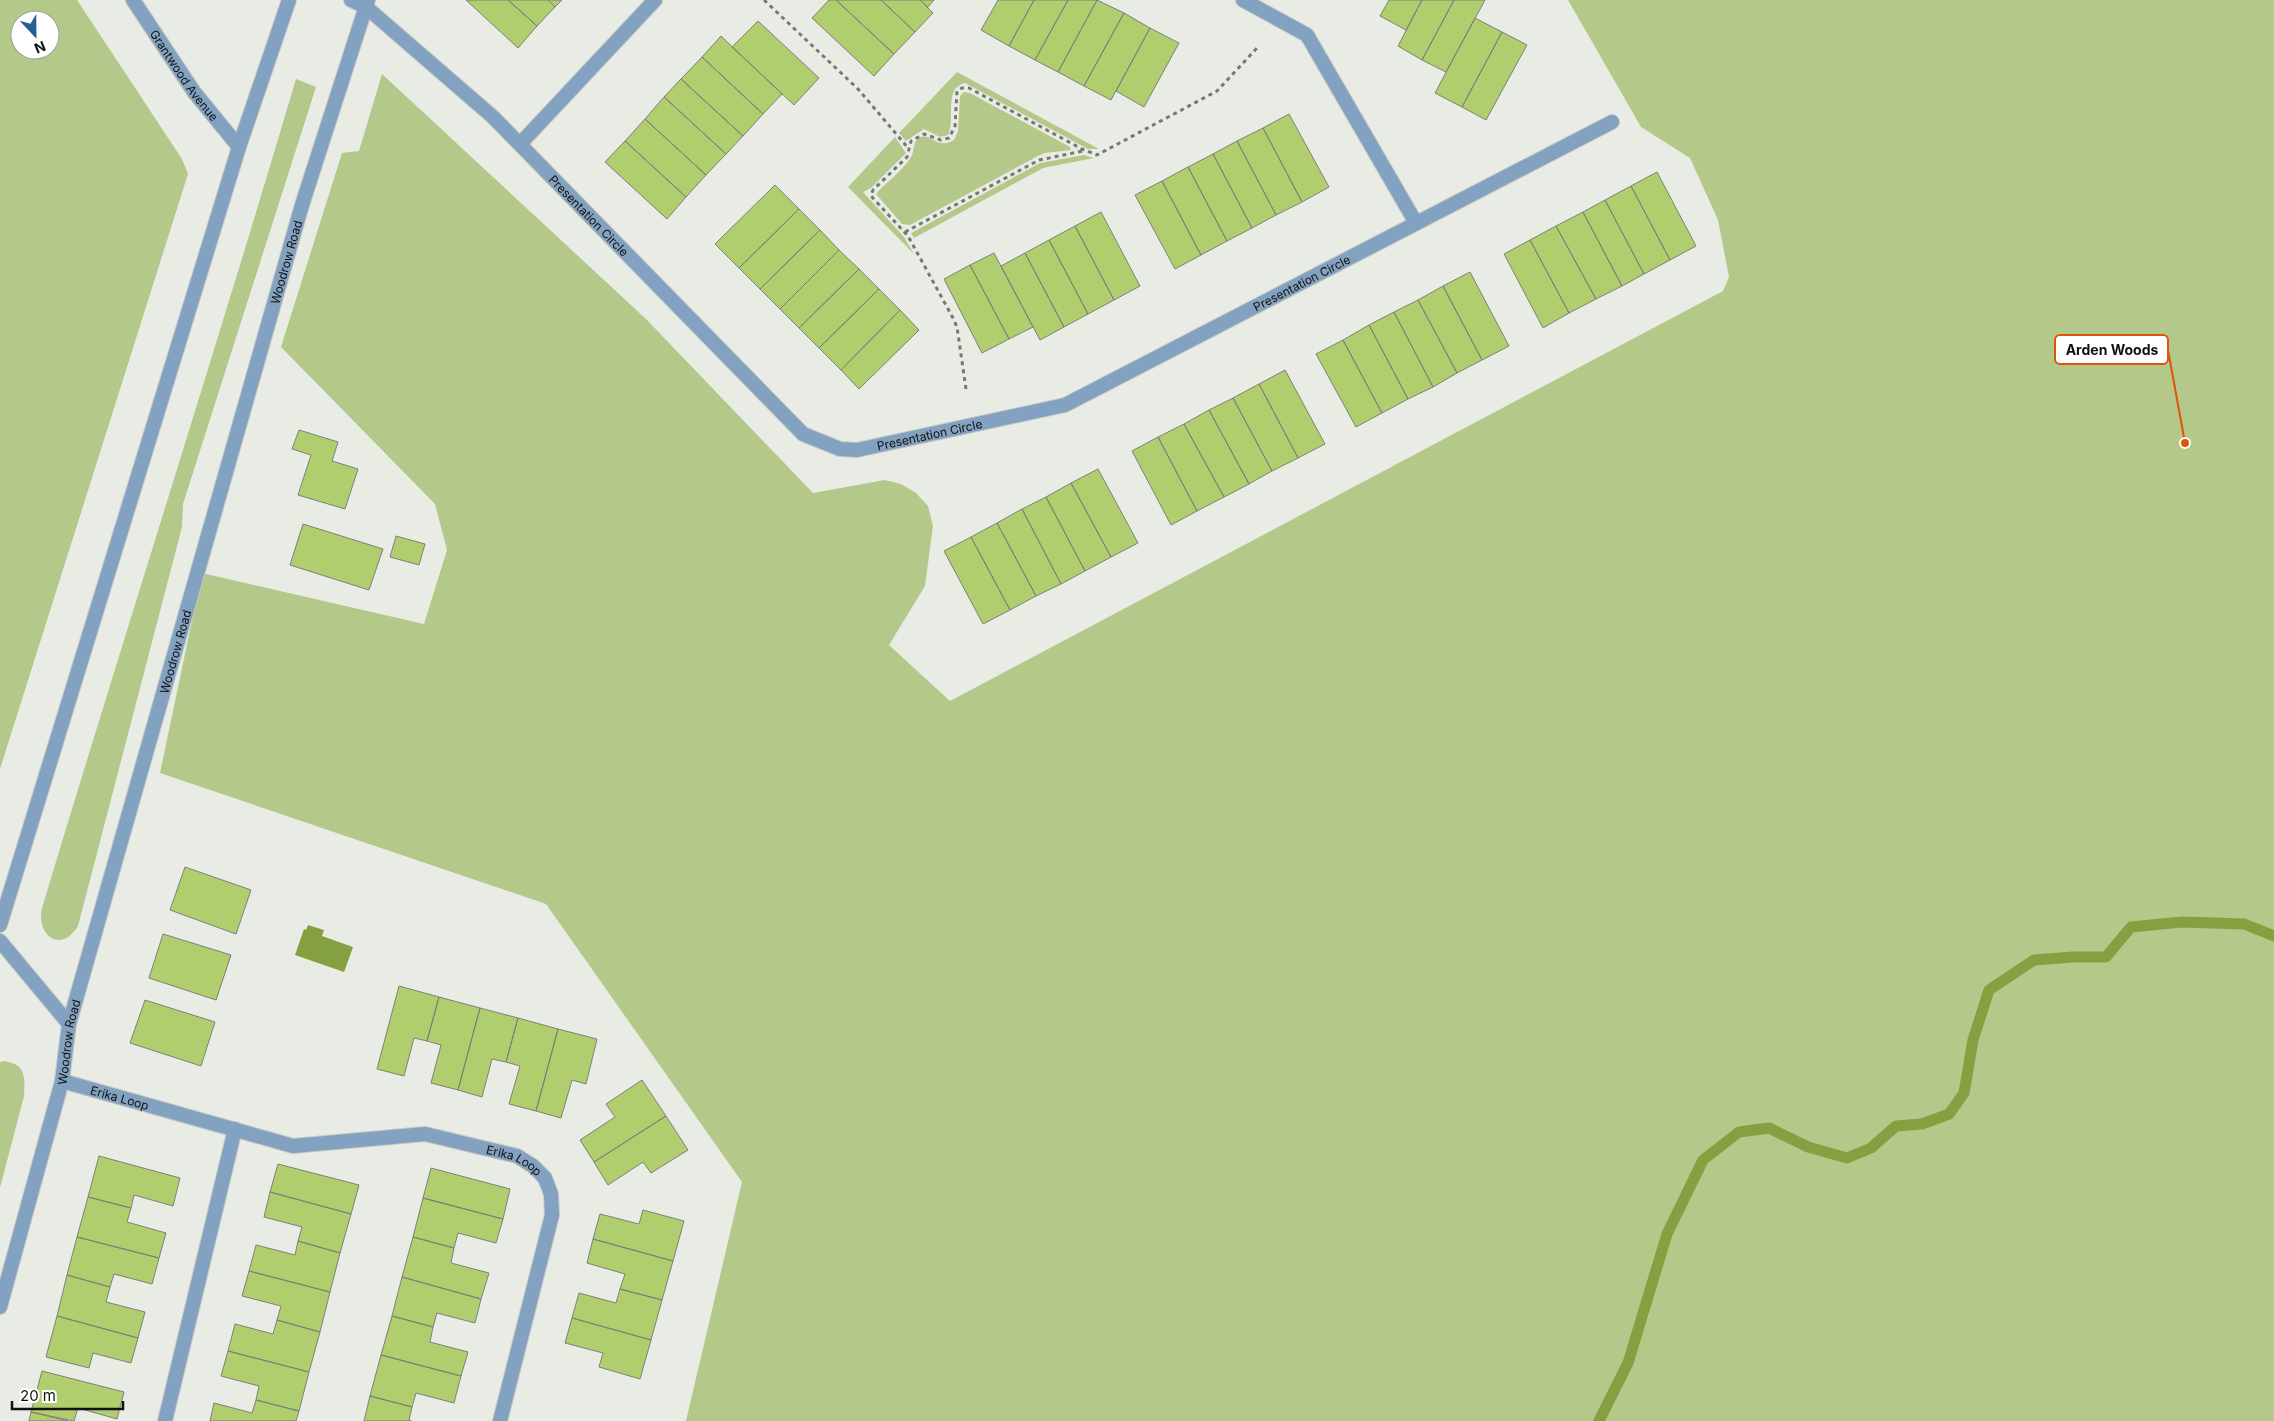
<svg xmlns="http://www.w3.org/2000/svg" width="2274" height="1421" viewBox="0 0 2274 1421" font-family="Inter,sans-serif">
<rect width="100%" height="100%" fill="#e9ece5"/>
<path fill="#b4c88a" fill-rule="evenodd" d="M0,0H77L182,159L188,174L0,769ZM20,20H50V50H20Z
M1568,0H2274V1421H686L742,1182L546,904L160,773L202,573L424,624L447,550L435,504L281,347L342,153L359,151L382,74L646,319L813,493L885,480L901,484L916,493L928,506L933,526L925,586L889,645L950,701L1723,291L1729,277L1718,220L1690,158L1641,127Z
M957,72L1099,149H1088L965,83C943,88 956,119 948,135L940,137L924,129L906,141L899,133Z
M296,79L316,87L183,504L182,527L78,926C61,954 36,936 42,908C125,632 214,356 296,79Z
M964,92L970,93L1070,147L1071,150L1045,153L1038,156L910,225L902,224L876,194C886,182 903,171 911,157C915,151 912,140 921,137C932,134 937,150 954,140L958,131L960,96Z
M895,137L906,153L871,188L863,192L904,237L914,254L848,187Z
M1084,155L1094,158L1043,168L914,238L911,233L1040,163Z
M5,1061C26,1065 25,1076 24,1096L0,1188V1062Z"/>
<path fill="#85a040" d="M308,925L324,930L322,936L353,947L344,972L295,955L304,929L306,930Z"/>
<g fill="none" stroke-linecap="round" stroke-linejoin="round">
<path stroke="#85a040" stroke-width="11" d="M1599,1421L1628,1363L1667,1234L1703,1160L1739,1132L1769,1128L1808,1147L1847,1158L1871,1148L1896,1126L1922,1124L1949,1114L1964,1093L1973,1040L1989,990L2034,960L2073,957H2106L2131,927L2182,922L2244,924L2274,936"/>
</g>
<path fill="#b1ce6e" stroke="#7d8079" d="M466,0H508L537,26L518,48Z
M508,0H548L555,7L537,26Z
M548,0H562L555,7Z
M829,0H836L894,54L874,76L812,18Z
M836,0H881L915,32L894,54Z
M881,0H920L933,13L915,32Z
M920,0H934L928,7Z
M998,0H1034L1009,46L981,30Z
M1034,0H1068L1035,60L1009,46Z
M1068,0H1097L1058,72L1035,60Z
M1097,0L1124,13L1084,86L1058,72Z
M1389,0H1422L1406,30L1380,16Z
M1422,0H1454L1422,60L1398,46Z
M1454,0H1485L1446,72L1422,60Z
M1124,13L1150,28L1111,100L1084,86Z
M1475,18L1502,32L1462,107L1435,93Z
M758,21L819,78L794,105L732,47Z
M1150,28L1179,43L1144,107L1116,91Z
M1502,32L1527,45L1486,120L1462,107Z
M721,36L782,94L763,114L702,57Z
M702,57L763,114L743,136L681,79Z
M681,79L743,136L726,154L664,97Z
M664,97L726,154L706,175L645,119Z
M1289,114L1329,187L1302,202L1263,128Z
M645,119L706,175L686,197L625,141Z
M1263,128L1302,202L1276,215L1237,141Z
M625,141L686,197L667,219L605,162Z
M1237,141L1276,215L1252,228L1213,154Z
M1213,154L1252,228L1227,241L1188,167Z
M1188,167L1227,241L1201,255L1162,181Z
M1657,172L1696,246L1670,260L1631,186Z
M1162,181L1201,255L1175,269L1135,195Z
M775,185L799,209L739,268L715,244Z
M1631,186L1670,260L1644,274L1605,200Z
M1605,200L1644,274L1622,286L1583,212Z
M799,209L820,230L760,289L739,268Z
M1101,212L1140,286L1114,300L1075,226Z
M1583,212L1622,286L1596,299L1556,226Z
M1075,226L1114,300L1088,314L1049,240Z
M1556,226L1596,299L1569,313L1530,240Z
M820,230L839,250L780,309L760,289Z
M1049,240L1088,314L1064,327L1025,253Z
M1530,240L1569,313L1543,328L1504,254Z
M839,250L859,269L799,328L780,309Z
M994,253L1033,327L1009,339L970,265Z
M1025,253L1064,327L1040,340L1001,266Z
M970,265L1009,339L982,353L944,279Z
M859,269L879,289L819,348L799,328Z
M1470,272L1509,346L1482,360L1443,286Z
M1443,286L1482,360L1457,373L1418,300Z
M879,289L900,310L841,370L819,348Z
M1418,300L1457,373L1433,387L1394,312Z
M900,310L919,330L859,389L841,370Z
M1394,312L1433,387L1408,399L1369,325Z
M1369,325L1408,399L1382,413L1343,340Z
M1343,340L1382,413L1356,427L1316,354Z
M1285,370L1325,444L1298,458L1259,384Z
M1259,384L1298,458L1272,471L1233,398Z
M1233,398L1272,471L1249,484L1209,410Z
M1209,410L1249,484L1224,497L1184,424Z
M1184,424L1224,497L1197,511L1158,437Z
M299,430L338,442L332,461L358,469L345,509L298,495L311,455L292,449Z
M1158,437L1197,511L1171,525L1132,451Z
M1098,469L1138,543L1111,557L1071,483Z
M1071,483L1111,557L1085,571L1046,497Z
M1046,497L1085,571L1061,584L1022,509Z
M1022,509L1061,584L1036,596L997,523Z
M997,523L1036,596L1010,610L971,537Z
M303,524L383,549L369,590L290,565Z
M396,536L425,544L419,565L390,557Z
M971,537L1010,610L983,624L944,551Z
M185,867L251,890L236,934L170,910Z
M163,934L231,955L216,1000L149,978Z
M399,986L439,997L427,1041L414,1038L404,1076L377,1069Z
M439,997L480,1008L458,1090L431,1083L441,1045L427,1041Z
M145,1000L215,1022L201,1066L130,1043Z
M480,1008L518,1018L506,1062L492,1059L482,1097L458,1090Z
M518,1018L558,1029L536,1111L509,1104L520,1066L506,1062Z
M558,1029L597,1039L586,1084L572,1080L561,1118L536,1111Z
M642,1080L666,1116L594,1162L580,1140L615,1117L606,1104Z
M666,1116L688,1150L651,1173L643,1162L608,1185L594,1162Z
M99,1156L180,1178L173,1206L134,1195L131,1208L88,1197Z
M278,1164L359,1185L351,1214L270,1192Z
M431,1168L510,1189L503,1219L423,1198Z
M270,1192L351,1214L340,1253L298,1241L302,1227L264,1217Z
M88,1197L131,1208L127,1222L166,1233L159,1258L77,1237Z
M423,1198L503,1219L496,1243L458,1233L454,1248L413,1237Z
M643,1210L684,1221L673,1261L593,1239L600,1214L639,1224Z
M77,1237L159,1258L152,1284L114,1274L110,1287L67,1275Z
M413,1237L454,1248L451,1263L489,1273L481,1299L402,1277Z
M593,1239L673,1261L662,1300L620,1289L625,1274L587,1263Z
M298,1241L340,1253L330,1292L249,1271L256,1245L295,1255Z
M249,1271L330,1292L320,1332L277,1320L281,1306L242,1296Z
M67,1275L110,1287L106,1302L145,1312L138,1338L57,1316Z
M402,1277L481,1299L475,1323L437,1313L433,1327L392,1316Z
M620,1289L662,1300L651,1340L572,1318L579,1293L616,1303Z
M57,1316L138,1338L131,1363L93,1353L89,1368L46,1357Z
M392,1316L433,1327L430,1342L468,1352L461,1376L381,1355Z
M572,1318L651,1340L640,1379L599,1367L603,1353L565,1343Z
M277,1320L320,1332L309,1372L228,1351L235,1324L273,1334Z
M228,1351L309,1372L299,1411L256,1400L259,1386L221,1376Z
M381,1355L461,1376L454,1403L416,1393L412,1407L370,1396Z
M42,1371L124,1392L117,1419L78,1408L74,1421L31,1412Z
M370,1396L412,1407L409,1420L411,1421H364Z
M256,1400L299,1411L296,1421H210L214,1403L252,1413Z
M31,1412L68,1421H29Z"/>
<g fill="none" stroke-linecap="round" stroke-linejoin="round">
<g stroke="#c6c9c3" stroke-width="16">
<g id="minor">
<path id="s1" d="M133,0L194,92L239,147"/>
<path id="s2" d="M351,0L366,7L493,117L803,434L840,449L857,450L1065,405L1612,122"/>
<path d="M1243,0L1307,35L1416,223"/>
<path d="M520,144L655,0"/>
<path d="M0,941L69,1024"/>
<path id="s3" d="M62,1081L293,1146L425,1134L517,1156L533,1166L545,1178L551,1194L552,1215L500,1421"/>
<path d="M165,1421L235,1129"/>
</g>
</g>
<g stroke="#c6c9c3" stroke-width="16">
<g id="tertiary">
<path d="M0,925L239,147L289,0"/>
<path id="s4" d="M0,1307L62,1081L69,1024L302,205L368,0"/>
</g>
</g>
<path stroke="#767873" stroke-width="3" stroke-dasharray="4 4" stroke-linecap="butt" d="M764,0L858,89L909,149
M905,232L1039,160L1083,151
M966,389L957,327L953,318L908,236L871,196L873,190L907,157L911,141L924,134L941,140L949,138L955,126L957,91L962,88H969L1082,149L1097,155L1217,91L1257,48"/>
<use href="#minor" stroke="#83a1c0" stroke-width="14"/>
<use href="#tertiary" stroke="#83a1c0" stroke-width="14"/>
</g>
<g text-anchor="middle" dominant-baseline="central" stroke-width="5" stroke-linejoin="round" paint-order="stroke">
<g font-size="12" fill="#11120f" stroke="#fff">
<text stroke="none"><textPath href="#s1" startOffset="91">Grantwood Avenue</textPath></text>
<text stroke="none"><textPath href="#s2" startOffset="322">Presentation Circle</textPath></text>
<text stroke="none"><textPath href="#s4" startOffset="1084">Woodrow Road</textPath></text>
<text stroke="none"><textPath href="#s2" startOffset="1164">Presentation Circle</textPath></text>
<text stroke="none"><textPath href="#s2" startOffset="759">Presentation Circle</textPath></text>
<text stroke="none"><textPath href="#s4" startOffset="679">Woodrow Road</textPath></text>
<text stroke="none"><textPath href="#s4" startOffset="274">Woodrow Road</textPath></text>
<text stroke="none"><textPath href="#s3" startOffset="60">Erika Loop</textPath></text>
<text stroke="none"><textPath href="#s3" startOffset="466">Erika Loop</textPath></text>
</g>
</g>
<path fill="none" stroke="#dd550c" stroke-width="2" d="M2185 443L2168 350"/>
<circle fill="#dd550c" stroke="#fff" stroke-width="2" cx="2185" cy="443" r="5"/>
<rect fill="#fff" stroke="#dd550c" stroke-width="2" x="2055" y="335" width="113" height="29" rx="5"/>
<g font-size="14" text-anchor="middle" font-weight="bold" fill="#11120f">
<text x="2112" y="355">Arden Woods</text>
</g>
<g transform="translate(35 35) rotate(158)"><circle r="24" fill="#ffffff" stroke="#a0a09f"/>
<path d="M0-4L9 19L0 12L-9 19Z" fill="#245e96"/>
<text y="-8" font-size="14" font-weight="bold" text-anchor="middle" fill="#11120f">N</text>
</g>
<path d="M12 1401v8h111v-8" fill="none" stroke="#11120f" stroke-width="2.5"/>
<text x="20" y="1401" font-size="15" fill="#11120f" stroke="#ffffff" stroke-width="4" paint-order="stroke">20 m</text>
</svg>
